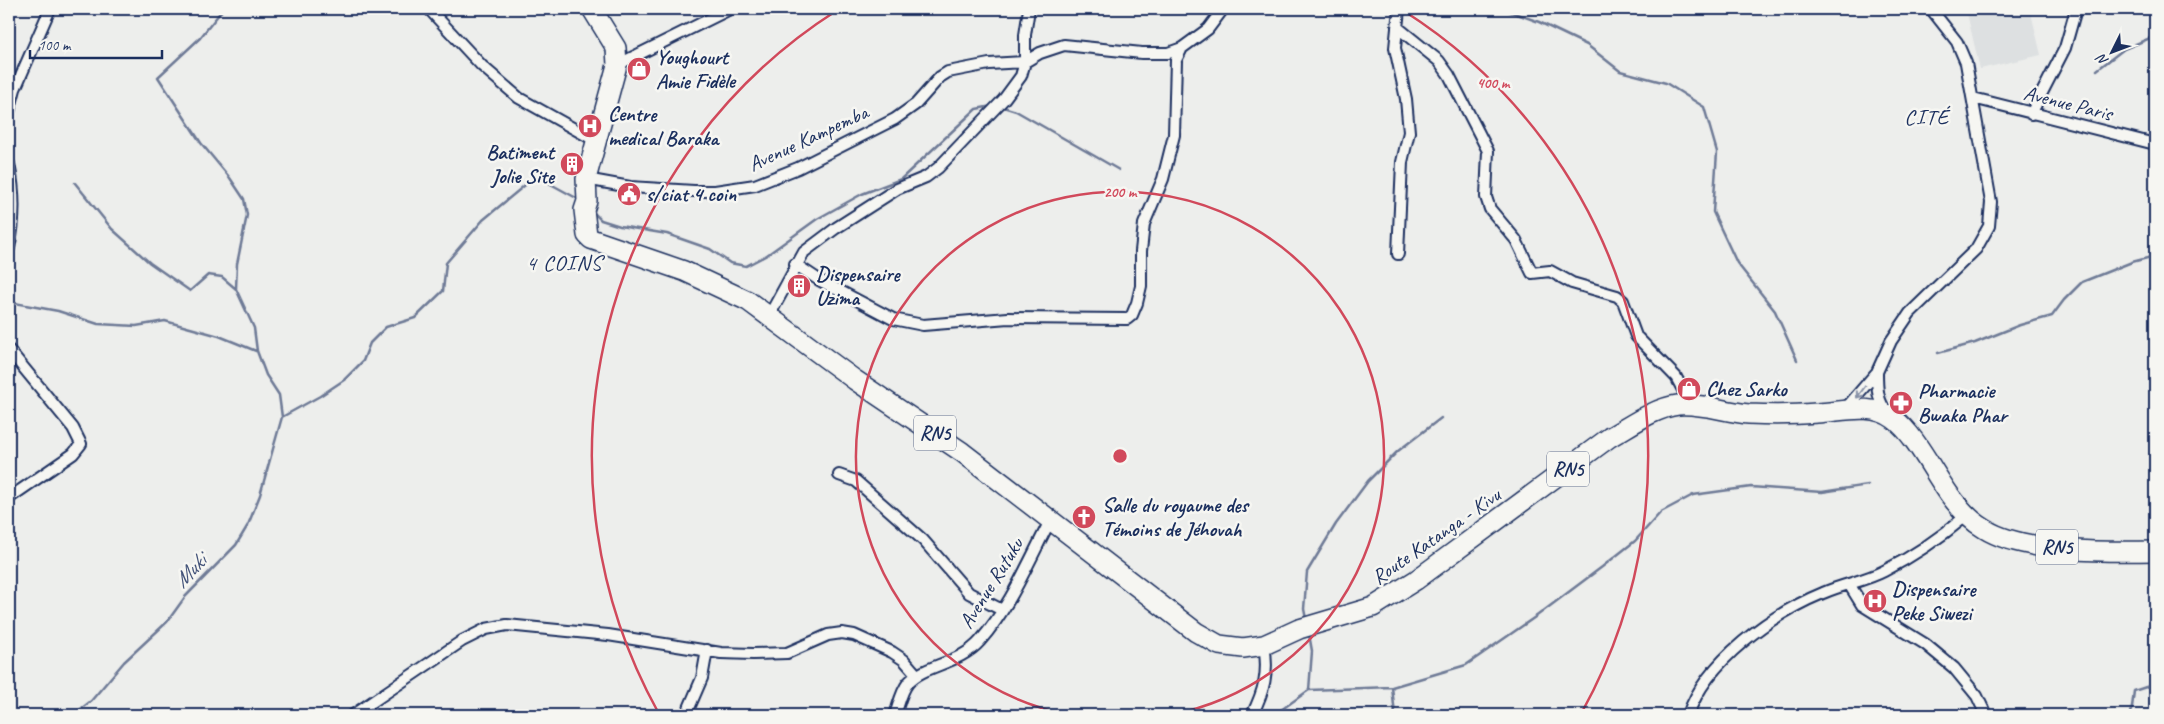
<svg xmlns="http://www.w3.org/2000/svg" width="2164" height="724" viewBox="0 0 2164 724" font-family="Caveat,sans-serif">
<rect width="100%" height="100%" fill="#edeeec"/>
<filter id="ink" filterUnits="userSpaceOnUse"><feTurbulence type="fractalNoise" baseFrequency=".02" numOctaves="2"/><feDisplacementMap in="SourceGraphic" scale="10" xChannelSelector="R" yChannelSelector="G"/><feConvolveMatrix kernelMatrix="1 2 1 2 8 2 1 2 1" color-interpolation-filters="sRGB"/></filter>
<g filter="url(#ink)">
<path fill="#dde0e1" d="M1966,9H2030L2041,55L1980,69Z"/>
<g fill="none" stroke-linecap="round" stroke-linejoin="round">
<path stroke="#6e7a96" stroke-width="2.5" d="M1503,9L1539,22L1587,45L1620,71L1666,83L1704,107L1717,152L1713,212L1737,263L1775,311L1797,360
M2097,70L2124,49L2155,36
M1000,106L1016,111L1119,170
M75,183L112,229L150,263L190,291L208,275L222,277L236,289
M592,211L601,220L620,226L667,234L710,249L730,263L746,266L767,255L817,219L862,194L901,179L976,109L992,106
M9,302L58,311L98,324L136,326L165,321L219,336L256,351
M1938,353L1975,343L2020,325L2052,316L2064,300L2082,282L2132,262L2155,256
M282,417L320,396L344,380L363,361L370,343L386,327L415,318L443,291L446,263L483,220L536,176L580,200
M1306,619L1304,609L1307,572L1336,524L1368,481L1398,451L1441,418
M1309,634L1312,651L1309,690
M1392,687L1395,715
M73,715L91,701L124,662L167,622L185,597L236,545L248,525L260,495L282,417L279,395L266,375L257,351L254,328L236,289L237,264L247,215L244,199L230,178L201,143L158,77L200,38L223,9
M1274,715L1309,690L1392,687L1466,665L1538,615L1602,567L1635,541L1661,512L1693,495L1751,487L1822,492L1868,485
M2131,715L2134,691L2155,684"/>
<g stroke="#1b2f5e" stroke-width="14">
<path id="street" d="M429,9L482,66L519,98L596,141
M1397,27L1439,61L1449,75L1488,151L1486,197L1490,209L1516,240L1532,273L1550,271L1572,283L1617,296L1623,301L1636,336L1676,377L1691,405
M617,65L730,9
M1973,98L2155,144
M9,112L15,89L50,9
M2031,114L2065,48L2076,9
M9,164C15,192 15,220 9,248
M586,179L630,187L694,191H715L755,185L798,168L895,119L916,104L940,77L948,72L989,64L1025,62L1040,53L1064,45L1142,53H1168L1182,48
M1398,254L1402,162L1409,132L1406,99L1395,48L1399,9
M795,264L819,280L893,319L923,325L1008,318L1127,319L1132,315L1137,303L1141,286V251L1144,224L1163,179L1174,135L1176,60L1182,48L1208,29L1223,9
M769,316L804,252L836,228L897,189L926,177L938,168L1004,99L1021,76L1025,62V35L1029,9
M9,350L73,428L81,444L73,454L9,498
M1877,372C1877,387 1877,402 1888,413
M1846,408L1877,372L1891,341L1910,313L1976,249L1989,226L1991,202L1966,63L1957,42L1931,9
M839,475L856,481L923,540L969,593L1002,610
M1849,584L1862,605L1925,644L1954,668L1977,696L1986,715
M353,715L462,641L486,629L507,625L608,635L721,653L753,654L787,653L828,635L842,633L854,635L892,652L904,660L917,675
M686,715L702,678L707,650
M895,715C899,704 901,692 908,683C923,665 960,664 980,641C1010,607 1029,561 1050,521
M1252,715C1264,691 1269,673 1264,645
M1688,715C1706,661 1772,614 1823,593C1843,584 1865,581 1884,571C1914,556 1941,537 1966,516"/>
</g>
<g stroke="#1b2f5e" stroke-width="22">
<path id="highway" d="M592,9L616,48L617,65L586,179L587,201L584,210L587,235L591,239L684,271L748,301L855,380L962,452L1196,632L1219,645L1243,648L1264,645L1299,629L1373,607L1416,580L1610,437C1630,426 1654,408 1678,405C1701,403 1726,412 1749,414C1772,415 1794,415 1817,413C1842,412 1871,402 1894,419C1916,435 1935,476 1952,498C1961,510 1971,521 1985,529C2023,553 2110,552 2155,551"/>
</g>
<use href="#street" stroke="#f6f6f2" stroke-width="10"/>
<use href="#highway" stroke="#f6f6f2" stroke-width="19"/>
</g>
<defs><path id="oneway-shaft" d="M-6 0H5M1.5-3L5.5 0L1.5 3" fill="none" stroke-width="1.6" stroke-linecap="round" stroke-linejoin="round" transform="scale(1.25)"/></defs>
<use stroke="#8892a8" href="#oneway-shaft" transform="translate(1861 392) rotate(126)"/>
</g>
<g fill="none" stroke="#d1495b" stroke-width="2.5">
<path d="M1070 715A264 264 0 1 1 1170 715"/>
<path d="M658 712A528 528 0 0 1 836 11M1404 11A528 528 0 0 1 1582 712"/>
</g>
<defs>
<g id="shop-disc" transform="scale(1.25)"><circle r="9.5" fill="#d1495b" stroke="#f6f6f2"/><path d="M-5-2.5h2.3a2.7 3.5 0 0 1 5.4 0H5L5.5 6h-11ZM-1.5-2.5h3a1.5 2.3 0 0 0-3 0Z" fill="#fff"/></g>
<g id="hospital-disc" transform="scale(1.25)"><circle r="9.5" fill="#d1495b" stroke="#f6f6f2"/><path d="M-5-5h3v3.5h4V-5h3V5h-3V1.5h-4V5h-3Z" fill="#fff"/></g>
<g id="building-disc" transform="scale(1.25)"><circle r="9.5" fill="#d1495b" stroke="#f6f6f2"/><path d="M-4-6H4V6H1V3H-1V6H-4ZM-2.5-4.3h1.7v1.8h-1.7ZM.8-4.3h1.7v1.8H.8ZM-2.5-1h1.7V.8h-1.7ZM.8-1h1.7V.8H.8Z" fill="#fff"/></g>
<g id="civic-disc" transform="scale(1.25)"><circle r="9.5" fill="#d1495b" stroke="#f6f6f2"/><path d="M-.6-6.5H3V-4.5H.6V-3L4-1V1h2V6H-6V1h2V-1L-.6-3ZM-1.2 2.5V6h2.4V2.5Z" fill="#fff"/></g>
<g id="pharmacy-disc" transform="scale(1.25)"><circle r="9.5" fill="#d1495b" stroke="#f6f6f2"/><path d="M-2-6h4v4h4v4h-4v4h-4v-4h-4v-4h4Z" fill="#fff"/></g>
<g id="church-disc" transform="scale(1.25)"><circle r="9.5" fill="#d1495b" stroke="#f6f6f2"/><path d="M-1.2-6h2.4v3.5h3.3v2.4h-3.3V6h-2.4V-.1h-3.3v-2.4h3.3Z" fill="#fff"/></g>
</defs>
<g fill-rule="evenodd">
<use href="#shop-disc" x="639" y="69"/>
<use href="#hospital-disc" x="590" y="126"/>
<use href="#building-disc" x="572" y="164"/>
<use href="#civic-disc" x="629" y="194"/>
<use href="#building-disc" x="799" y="286"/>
<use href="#shop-disc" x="1689" y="389"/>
<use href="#pharmacy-disc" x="1901" y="403"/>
<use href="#church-disc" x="1084" y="517"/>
<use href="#hospital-disc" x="1875" y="601"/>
</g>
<g text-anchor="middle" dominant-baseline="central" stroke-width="5" stroke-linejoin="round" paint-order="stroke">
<g fill="#f6f6f2" stroke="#5d6b8a" stroke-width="1">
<rect x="914" y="415.5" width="42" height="35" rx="4"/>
<rect x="1547" y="451.5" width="42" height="35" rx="4"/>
<rect x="2036" y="529.5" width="42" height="35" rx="4"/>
</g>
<g font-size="20" font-weight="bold" fill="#1b2f5e">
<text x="935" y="433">RN5</text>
<text x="1568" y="469">RN5</text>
<text x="2057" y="547">RN5</text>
</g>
<g font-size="21" font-weight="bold" fill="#1b2f5e" stroke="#f6f6f2" text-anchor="start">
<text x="656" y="57">Youghourt<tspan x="656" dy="24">Amie Fidèle</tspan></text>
<text x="608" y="114">Centre<tspan x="608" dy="24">medical Baraka</tspan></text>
<text x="554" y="152" text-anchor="end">Batiment<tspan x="554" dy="24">Jolie Site</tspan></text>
<text x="646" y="194">s/ciat 4 coin</text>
<text x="816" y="274">Dispensaire<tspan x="816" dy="24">Uzima</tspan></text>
<text x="1706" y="389">Chez Sarko</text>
<text x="1918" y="391">Pharmacie<tspan x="1918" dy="24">Bwaka Phar</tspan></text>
<text x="1102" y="505">Salle du royaume des<tspan x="1102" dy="24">Témoins de Jéhovah</tspan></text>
<text x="1892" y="589">Dispensaire<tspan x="1892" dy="24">Peke Siwezi</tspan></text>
</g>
<g font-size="21" fill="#1b2f5e" stroke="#f6f6f2">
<text transform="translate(2068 103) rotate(14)">Avenue Paris</text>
<text transform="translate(808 138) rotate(-25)">Avenue Kampemba</text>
<text transform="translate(1436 536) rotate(-35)">Route Katanga - Kivu</text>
<text transform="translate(991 583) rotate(-58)">Avenue Rutuku</text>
</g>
<g font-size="22" letter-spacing="1" fill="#1b2f5e" stroke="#f6f6f2">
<text x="1927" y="117">CITÉ</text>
<text x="564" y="263">4 COINS</text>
</g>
<g font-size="22" font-style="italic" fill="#44547a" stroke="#f6f6f2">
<text transform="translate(190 571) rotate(-47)">Muki</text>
</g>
</g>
<circle cx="1120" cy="456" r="8" fill="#d1495b" stroke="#f6f6f2" stroke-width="2.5"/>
<g font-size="15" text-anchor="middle" font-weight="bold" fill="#d1495b" stroke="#f6f6f2" stroke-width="5" stroke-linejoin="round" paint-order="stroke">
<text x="1493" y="88">400 m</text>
<text x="1120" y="197">200 m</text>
</g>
<rect width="2164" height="724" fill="none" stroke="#f6f6f2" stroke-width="30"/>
<rect x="15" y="15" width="2134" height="694" fill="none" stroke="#1b2f5e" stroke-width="2" filter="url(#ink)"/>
<g transform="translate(2112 52) rotate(228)" stroke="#f6f6f2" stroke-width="4" paint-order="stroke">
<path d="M0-4L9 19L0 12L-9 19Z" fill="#1b2f5e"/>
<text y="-8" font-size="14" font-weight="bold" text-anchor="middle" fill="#1b2f5e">N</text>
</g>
<path d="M30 50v8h132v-8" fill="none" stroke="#1b2f5e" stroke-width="2.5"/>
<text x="38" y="50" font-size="15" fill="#1b2f5e" stroke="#f6f6f2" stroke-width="4" paint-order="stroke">100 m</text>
</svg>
